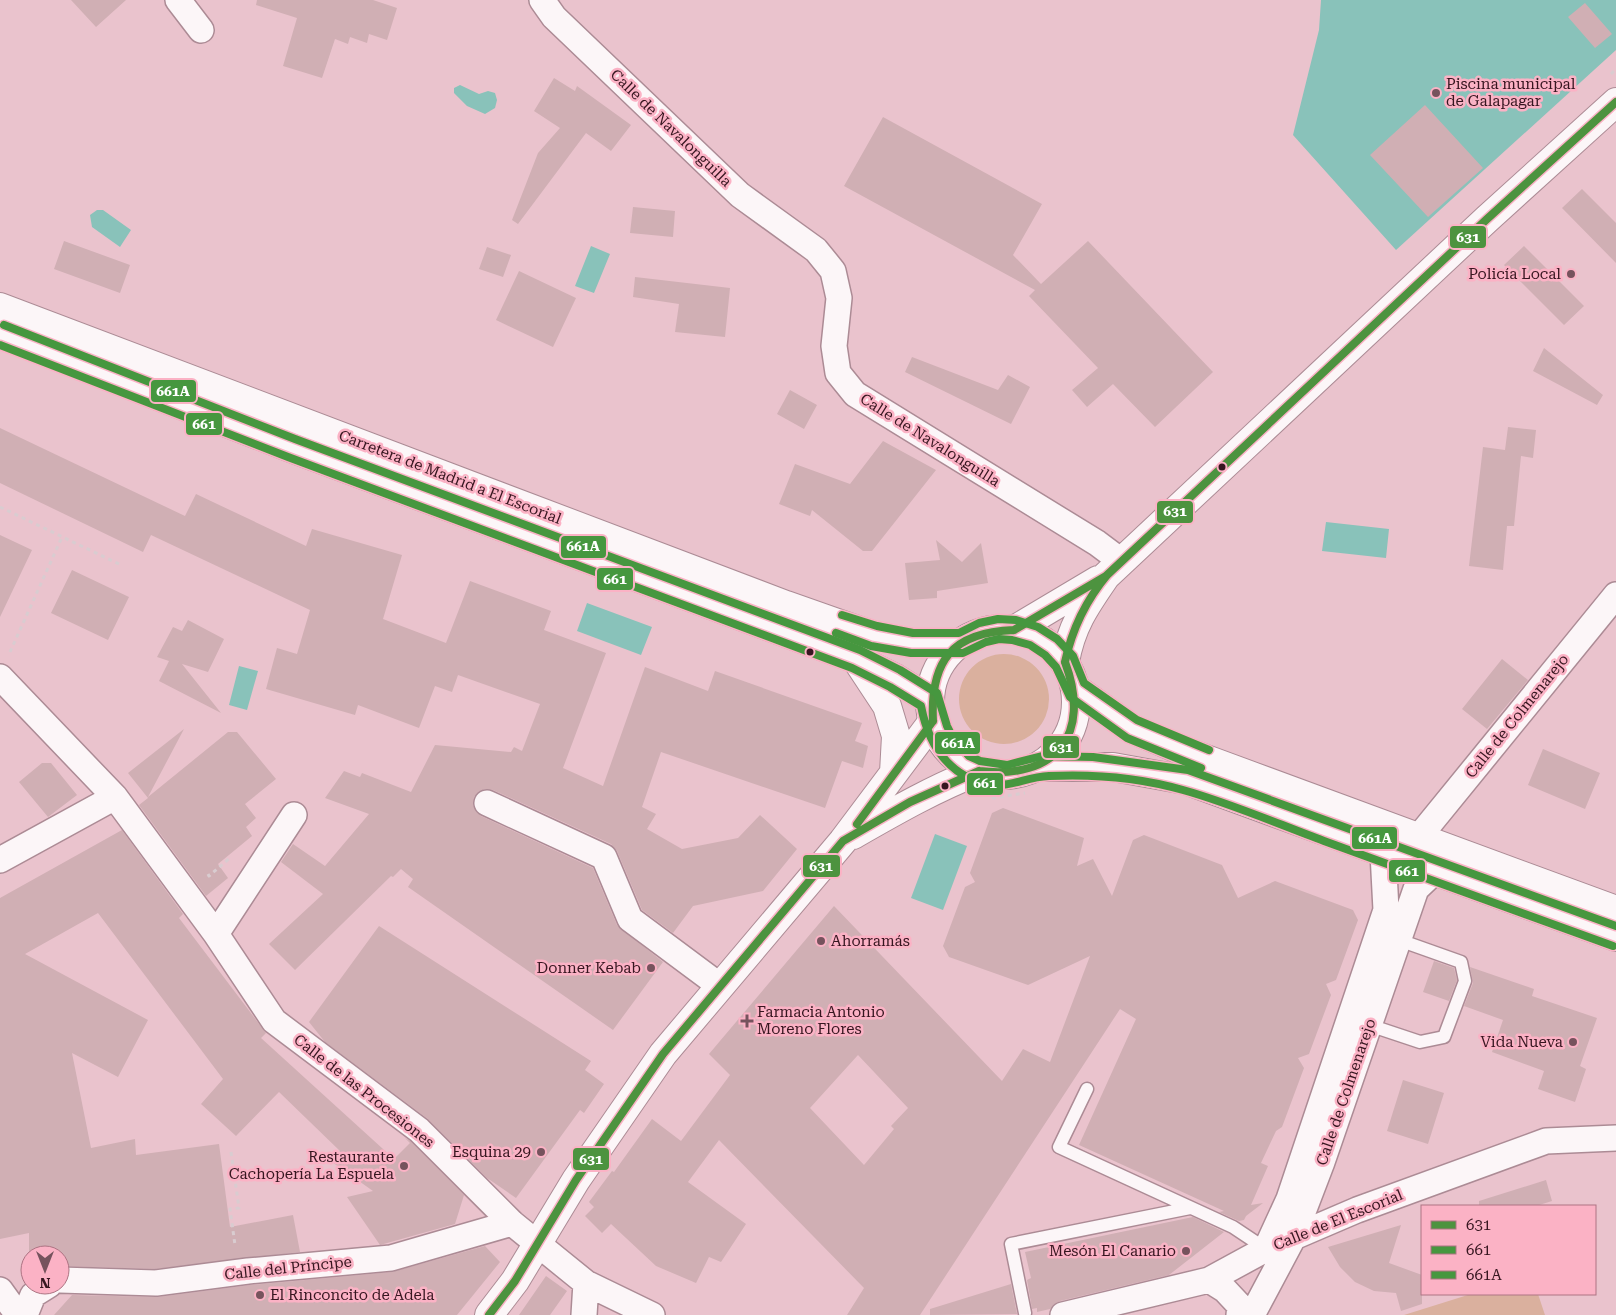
<svg xmlns="http://www.w3.org/2000/svg" width="1616" height="1315" viewBox="0 0 1616 1315" font-family="'Roboto Serif',serif">
<rect width="100%" height="100%" fill="#eac3cd"/>
<path fill="#dab09e" d="M959 699a45 45 0 1 1 90 0a45 45 0 1 1-90 0Z
M1471,1294H1538L1545,1315H1404Z"/>
<path fill="#89c2ba" d="M1321,0H1616V50L1396,250L1293,135L1319,30Z
M460,85L479,94L488,91L495,93L497,100L495,108L485,114L467,106L454,93V88Z
M97,210H103L131,230L120,247L92,227L90,215Z
M591,246L610,254L594,293L575,286Z
M1326,522L1389,529L1386,558L1322,551Z
M587,603L652,627L641,655L577,631Z
M239,666L258,671L247,710L229,705Z
M935,834L967,846L943,910L911,898Z"/>
<path fill="#d0afb4" fill-rule="evenodd" d="M71,0H126L96,27Z
M257,0H373L397,8L387,40L369,34L367,43L350,37L348,44L335,39L322,78L283,66L297,18L256,5Z
M1585,3L1612,34L1595,48L1568,17Z
M554,78L575,91L577,86L631,125L611,151L586,133L518,224L512,220L538,153L560,128L534,111Z
M1425,105L1483,168L1428,217L1370,155Z
M883,117L1042,204L1013,255L1041,284L1088,241L1213,372L1155,427L1113,384L1087,407L1072,390L1098,368L1029,296L1035,290L844,186Z
M1582,189L1616,223V263L1562,208Z
M633,207L675,211L673,237L630,233Z
M64,241L130,265L120,293L54,269Z
M1524,246L1584,306L1564,325L1504,265Z
M487,247L511,255L503,277L479,269Z
M519,271L576,298L553,347L496,320Z
M635,277L730,288L725,337L675,332L679,304L633,297Z
M1544,348L1603,395L1597,405L1533,371Z
M912,357L998,390L1008,375L1030,387L1011,424L905,372Z
M790,390L817,405L804,429L777,414Z
M1508,427L1536,430L1533,458L1521,456L1514,526H1507L1503,570L1469,566L1483,447L1505,450Z
M0,428L185,516L196,494L306,546L312,529L402,555L383,619L446,643L470,581L551,611L544,630L606,653L563,768L603,786L645,667L708,691L715,671L862,723L855,741L868,746L863,768L842,761L825,808L661,752L642,807L656,814L647,829L682,849L738,838L760,815L797,849L763,891L693,906L673,933L642,910L617,851L611,844L493,790L485,789L478,792L474,797L473,805L481,816L593,868L617,925L663,962L613,1030L408,887L413,879L401,869L393,877L391,876L295,970L269,944L323,894L281,862L293,844L325,866L369,814L325,798L344,771L360,777L362,773L411,792L435,745L511,752L514,747L522,751L540,704L458,675L452,692L435,686L419,728L358,705L355,715L266,689L277,648L297,654L310,610L151,535L143,552L0,483Z
M883,441L936,470L872,551H863L812,510L810,516L779,504L795,464L850,484Z
M0,535L32,550L0,617Z
M936,540L962,562L981,543L988,583L937,591V598L909,600L905,563L940,560Z
M72,570L129,597L108,640L51,613Z
M188,620L224,639L208,672L182,664L221,713L159,681L169,661L157,657L173,627L182,631Z
M1502,659L1528,680L1487,729L1462,709Z
M184,729L148,797L228,732H237L276,779L245,804L256,818L246,827L252,836L218,864L228,878L206,896L139,805L148,798L128,773Z
M1543,749L1600,773L1585,809L1528,785Z
M42,763H51L77,795L48,817L19,782Z
M1003,808L1084,838L1077,866L1093,859L1112,896L1133,840L1144,835L1222,865L1238,898L1275,881L1353,910L1358,920L1336,980L1326,984L1331,995L1309,1054L1298,1058L1304,1068L1282,1127L1276,1131L1261,1163L1268,1166L1251,1205L1263,1203L1246,1216L1244,1220L1239,1221L1219,1212L1224,1211L1079,1145L1136,1019L1120,1009L920,1315H847L864,1288L719,1140L688,1182L746,1224L721,1262L709,1257L696,1283L656,1266L611,1224L602,1233L585,1216L594,1207L589,1202L612,1171L614,1172L652,1119L681,1141L730,1075L709,1054L834,906L1002,1081L1023,1049L1050,1062L1090,956L1028,985L949,957L943,946L965,887L975,882L970,873L992,813ZM858,1055L908,1108L891,1126L894,1129L864,1165L810,1108Z
M122,830L183,914L179,918L266,1033L261,1038L394,1159L410,1143L405,1138L410,1141L464,1195L455,1224L380,1245L347,1197L373,1191L332,1162L340,1151L279,1092L236,1136L201,1104L223,1079L98,913L25,954L148,1020L118,1077L72,1053L91,1148L135,1139L136,1155L219,1144L230,1227L293,1215L300,1252L155,1269L60,1266V1255H30L29,1270V1233L0,1239V898Z
M379,926L591,1061L585,1070L604,1084L584,1113L580,1110L516,1198L487,1178L428,1119L325,1042L309,1022Z
M1434,961L1454,968L1457,980L1449,1001L1423,992Z
M1470,967L1534,989L1532,996L1597,1018L1580,1066L1586,1069L1575,1102L1538,1089L1544,1071L1492,1052L1503,1020L1464,1006L1473,983Z
M1403,1080L1444,1093L1428,1144L1387,1131Z
M1546,1180L1552,1201L1536,1206H1479V1201Z
M1193,1217L1224,1232L1169,1275L1060,1301L1050,1309L1037,1312V1308L1032,1309L1027,1280L1031,1278L1025,1252Z
M1401,1225L1389,1263L1422,1275V1304L1401,1311L1396,1293L1374,1291L1355,1282L1340,1267L1328,1247Z
M485,1246L500,1262L457,1315H54L72,1295L158,1297L250,1285L392,1272Z
M546,1276L567,1291L550,1315H519Z
M1011,1284L1017,1314L930,1315V1309Z"/>
<g fill="none" stroke-linecap="round" stroke-linejoin="round">
<g stroke="#ac8b95" stroke-width="15">
<path id="lane" d="M1369,1025L1420,1042L1444,1037L1465,981L1461,962L1399,940
M1087,1089L1059,1147L1233,1227L1266,1249
M1025,1313L1011,1244L1190,1208"/>
</g>
<g stroke="#ac8b95" stroke-width="28">
<path id="street" d="M178,0L201,30
M542,0L554,17L740,195L816,250L833,271L839,298L834,346L838,373L855,394L1097,543L1121,561
M0,677L115,797L216,934L274,1021L419,1130L512,1223L586,1283L652,1315
M487,803L604,857L630,919L720,986
M1418,838L1616,595
M0,860L115,797
M216,934L294,815
M1266,1249L1289,1199L1386,910L1383,853
M60,1280L156,1283L248,1271L391,1258L512,1223
M1209,1280L1225,1290L1240,1306L1239,1315
M0,1290L18,1315
M25,1315L33,1295L49,1285
M584,1315L586,1283
M1063,1315L1209,1280L1266,1249L1357,1210L1546,1141L1616,1138
M1252,1315L1293,1238L1322,1162L1416,889L1435,871"/>
</g>
<g stroke="#ac8b95" stroke-width="30">
<path id="secondary" d="M856,659L887,706L896,736L894,773
M853,835C895,811 935,788 979,771
M489,1315L515,1281L576,1180L663,1054L843,841L933,721"/>
</g>
<g stroke="#ac8b95" stroke-width="30">
<path id="primary" d="M1014,630L1098,580
M1065,662C1071,626 1086,605 1106,576L1487,219L1616,102"/>
</g>
<g stroke="#ac8b95" stroke-width="30">
<path id="highway" d="M0,307L786,605L874,636L912,643H961
M0,334L291,448L856,659L895,678L930,700
M930 702a73 73 0 1 1 146 0a73 73 0 1 1-146 0Z
M1076,689L1132,729L1176,748L1616,910
M1037,767H1113L1185,780L1616,937"/>
</g>
<path stroke="#d9ccd0" stroke-width="3" stroke-dasharray="4 4" stroke-linecap="butt" d="M1611,74L1616,69
M0,507L119,564
M10,652L62,537
M992,798L1025,793
M208,874L209,876L231,857
M231,1152L239,1208L230,1209L235,1245"/>
<use href="#lane" stroke="#fcf6f8" stroke-width="12"/>
<use href="#street" stroke="#fcf6f8" stroke-width="25"/>
<use href="#secondary" stroke="#fcf6f8" stroke-width="28"/>
<use href="#primary" stroke="#fcf6f8" stroke-width="28"/>
<use href="#highway" stroke="#fcf6f8" stroke-width="28"/>
<g stroke="#fbb2c5" stroke-width="11">
<path id="bus-1" d="M1014,630L1106,576L1487,219L1616,102
M1065,662C1072,629 1086,600 1108,574
M933,721C930,661 952,632 1014,630
M979,771C1056,780 1092,735 1065,662
M857,824L933,721
M489,1315L515,1281L576,1180L663,1054L843,841L910,802L979,771"/>
</g>
<g stroke="#fbb2c5" stroke-width="11">
<path id="bus-2" d="M0,345L288,457L852,668L890,687L921,706C927,737 941,765 971,779C1003,794 1020,777 1049,776C1092,774 1141,778 1183,790C1230,803 1278,824 1324,841C1420,876 1516,911 1613,946
M836,633L871,646L911,653H963L986,642L999,639L1012,640L1030,645L1045,655L1056,667L1070,697L1127,738L1201,768"/>
</g>
<g stroke="#fbb2c5" stroke-width="11">
<path id="bus-3" d="M4,325L295,439L860,650L900,670L937,693L947,726L953,738L969,756L980,761L1007,765L1042,756L1093,757L1188,770L1616,926
M842,615L877,626L913,633H959L979,623L998,619L1016,620L1038,627L1057,639L1073,656L1084,683L1137,720L1209,750"/>
</g>
<use href="#bus-1" stroke="#4d933f" stroke-width="8"/>
<use href="#bus-2" stroke="#46973f" stroke-width="8"/>
<use href="#bus-3" stroke="#46973f" stroke-width="8"/>
</g>
<g fill="#76535d" stroke="#fbb2c5" stroke-width="2">
<circle cx="1436" cy="93" r="5"/>
<circle cx="1571" cy="274" r="5"/>
<circle cx="821" cy="941" r="5"/>
<circle cx="651" cy="968" r="5"/>
<path d="M744.5 1013.5h5v5h5v5h-5v5h-5v-5h-5v-5h5z"/>
<circle cx="1573" cy="1042" r="5"/>
<circle cx="541" cy="1152" r="5"/>
<circle cx="404" cy="1166" r="5"/>
<circle cx="1186" cy="1251" r="5"/>
<circle cx="260" cy="1295" r="5"/>
</g>
<g fill="#371620" stroke="#fbb2c5" stroke-width="2">
<circle cx="1222" cy="467" r="4.5"/>
<circle cx="810" cy="652" r="4.5"/>
<circle cx="945" cy="786" r="4.5"/>
</g>
<g text-anchor="middle" dominant-baseline="central" stroke-width="5" stroke-linejoin="round" paint-order="stroke">
<g font-size="15" fill="#371620" stroke="#fbb2c5" text-anchor="end">
<text x="1446" y="84" text-anchor="start">Piscina municipal<tspan x="1446" dy="17">de Galapagar</tspan></text>
<text x="1561" y="274">Policía Local</text>
<text x="831" y="941" text-anchor="start">Ahorramás</text>
<text x="641" y="968">Donner Kebab</text>
<text x="757" y="1012" text-anchor="start">Farmacia Antonio<tspan x="757" dy="17">Moreno Flores</tspan></text>
<text x="1563" y="1042">Vida Nueva</text>
<text x="531" y="1152">Esquina 29</text>
<text x="394" y="1157">Restaurante<tspan x="394" dy="17">Cachopería La Espuela</tspan></text>
<text x="1176" y="1251">Mesón El Canario</text>
<text x="270" y="1295" text-anchor="start">El Rinconcito de Adela</text>
</g>
<g font-size="15" fill="#371620" stroke="#fbb2c5">
<text transform="translate(671 128) rotate(44)">Calle de Navalonguilla</text>
<text transform="translate(930 440) rotate(32)">Calle de Navalonguilla</text>
<text transform="translate(450 477) rotate(21)">Carretera de Madrid a El Escorial</text>
<text transform="translate(1517 716) rotate(-51)">Calle de Colmenarejo</text>
<text transform="translate(364 1091) rotate(38)">Calle de las Procesiones</text>
<text transform="translate(1346 1092) rotate(-71)">Calle de Colmenarejo</text>
<text transform="translate(1338 1220) rotate(-22)">Calle de El Escorial</text>
<text transform="translate(288 1268) rotate(-6)">Calle del Príncipe</text>
</g>
</g>
<g stroke="#fbb2c5" stroke-width="2">
<rect x="1449" y="225" width="38" height="24" rx="5" fill="#4d933f"/>
<rect x="150" y="379" width="47" height="24" rx="5" fill="#46973f"/>
<rect x="185" y="412" width="38" height="24" rx="5" fill="#46973f"/>
<rect x="1156" y="500" width="38" height="24" rx="5" fill="#4d933f"/>
<rect x="560" y="535" width="47" height="24" rx="5" fill="#46973f"/>
<rect x="596" y="567" width="38" height="24" rx="5" fill="#46973f"/>
<rect x="934" y="731" width="47" height="24" rx="5" fill="#46973f"/>
<rect x="1042" y="735" width="38" height="24" rx="5" fill="#4d933f"/>
<rect x="966" y="772" width="38" height="24" rx="5" fill="#46973f"/>
<rect x="1351" y="826" width="47" height="24" rx="5" fill="#46973f"/>
<rect x="802" y="854" width="39" height="24" rx="5" fill="#4d933f"/>
<rect x="1388" y="859" width="38" height="24" rx="5" fill="#46973f"/>
<rect x="572" y="1147" width="38" height="24" rx="5" fill="#4d933f"/>
</g>
<g font-size="14" text-anchor="middle" font-weight="bold" fill="#fff">
<text x="1468" y="242">631</text>
<text x="173" y="396">661A</text>
<text x="204" y="429">661</text>
<text x="1175" y="516">631</text>
<text x="583" y="551">661A</text>
<text x="615" y="584">661</text>
<text x="958" y="748">661A</text>
<text x="1061" y="752">631</text>
<text x="985" y="788">661</text>
<text x="1375" y="843">661A</text>
<text x="821" y="871">631</text>
<text x="1407" y="876">661</text>
<text x="591" y="1164">631</text>
</g>
<rect x="1421" y="1205" width="175" height="90" fill="#fbb2c5" stroke="#ad7483"/>
<rect x="1431" y="1221" width="25" height="8" fill="#4d933f" stroke="#ad7483"/>
<text x="1466" y="1230" font-size="15" fill="#371620">631</text>
<rect x="1431" y="1246" width="25" height="8" fill="#46973f" stroke="#ad7483"/>
<text x="1466" y="1255" font-size="15" fill="#371620">661</text>
<rect x="1431" y="1271" width="25" height="8" fill="#46973f" stroke="#ad7483"/>
<text x="1466" y="1280" font-size="15" fill="#371620">661A</text>
<g transform="translate(45 1270) rotate(180)"><circle r="24" fill="#fbb2c5" stroke="#ad7483"/>
<path d="M0-4L9 19L0 12L-9 19Z" fill="#76535d"/>
<text y="-8" font-size="14" font-weight="bold" text-anchor="middle" fill="#371620">N</text>
</g>
</svg>
